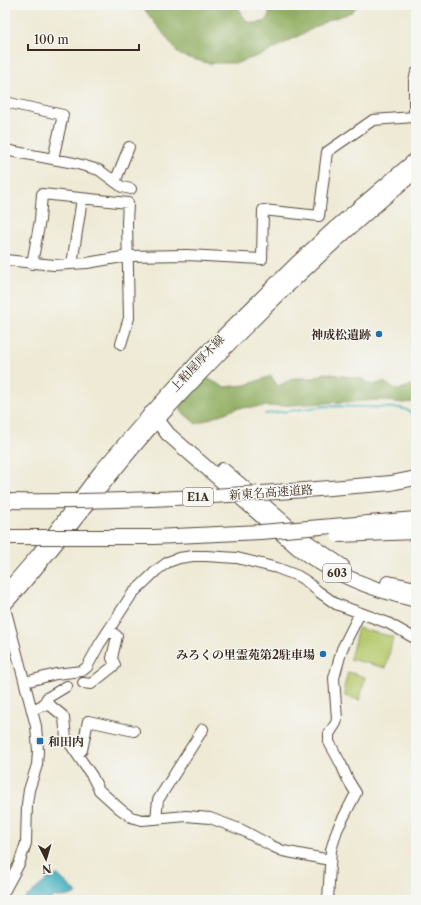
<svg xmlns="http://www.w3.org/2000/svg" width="421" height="905" viewBox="0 0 421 905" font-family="'Libre Caslon Text','Noto Serif JP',serif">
<rect width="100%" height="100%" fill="#f6f6f2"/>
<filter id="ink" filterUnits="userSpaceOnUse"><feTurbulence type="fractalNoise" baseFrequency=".025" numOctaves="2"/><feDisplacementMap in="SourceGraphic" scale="8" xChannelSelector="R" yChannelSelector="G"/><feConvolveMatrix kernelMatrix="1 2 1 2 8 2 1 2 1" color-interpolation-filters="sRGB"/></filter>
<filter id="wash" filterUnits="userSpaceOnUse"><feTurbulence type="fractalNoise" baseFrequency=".012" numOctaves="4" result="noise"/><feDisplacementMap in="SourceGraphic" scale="16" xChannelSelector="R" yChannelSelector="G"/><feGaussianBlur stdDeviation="0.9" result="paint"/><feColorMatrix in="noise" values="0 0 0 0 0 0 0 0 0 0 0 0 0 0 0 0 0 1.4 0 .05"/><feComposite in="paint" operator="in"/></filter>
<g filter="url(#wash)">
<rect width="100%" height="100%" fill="#eeead5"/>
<path fill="#b5c96d" stroke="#787a46" d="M358,628L393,637L386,668L350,659Z
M348,672L365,677L360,700L345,696L344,687Z"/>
<path fill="#90ad60" stroke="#666c3f" d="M141,5L236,6L240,10L246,21C255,24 261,24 268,19L270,7L277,5H358L353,11L347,14L329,20L266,53L237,63H207L180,55Z
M325,373L363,379L372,385L383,382L398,390L416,383V402L402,403L380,400L238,408L196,424L181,411V402L205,377L224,387L246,385L271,376L278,386L294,378H314Z"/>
<path fill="#40aebe" stroke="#3e6c6e" d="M56,875H58L77,893L76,894L64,897H52L51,900H23L49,878L52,879Z"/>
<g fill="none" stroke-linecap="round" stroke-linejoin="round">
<path stroke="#40aebe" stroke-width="2" d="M265,414L326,406L400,408L407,410L416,416"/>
</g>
</g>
<g filter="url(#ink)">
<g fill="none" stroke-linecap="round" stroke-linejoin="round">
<g stroke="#564739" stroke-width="12">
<path id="minor" d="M5,102L63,115L53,159
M5,150L74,163L99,170L122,187L131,189
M115,182L129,147
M5,260L54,265L87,263L128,256L187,255L262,259L263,210L319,216L327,152L373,120L414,117V81L416,73
M32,264L40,220L42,194L128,203L127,222L129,318L121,344
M72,264L82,199
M5,608L36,726L38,751L37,765L29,790L27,804L26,843L19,864L5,890
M25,682L56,674L82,671L87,667L99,645L132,594L157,570L168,562L179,558L193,556H206L237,558L277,568L298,576L306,581L319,592L336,604L388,623L416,639
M83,683L91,684L115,665L112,658L117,636L109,630
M43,705L47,698L67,686
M32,710L43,705L51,706L62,715L64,718L66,738L92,776L99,790L120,809L131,817L142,820L186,816L210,818L242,830L272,846L283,851L330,860
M78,754L82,750L88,721L134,731
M156,819L158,800L203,729
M328,900L331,850L337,830L356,793L348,780L341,764L329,742V734L336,723L337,719L334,678L342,649L360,613"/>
</g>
<g stroke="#564739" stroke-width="14">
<path id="major" d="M5,592L37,555L100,471L146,418L202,356L295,264L335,227L416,158
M5,605C59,546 104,480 157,421C238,333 324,248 416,172"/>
</g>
<g stroke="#564739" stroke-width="16">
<path id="highway" d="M150,414L158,421L168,434L298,548C333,575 373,590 416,600
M223,470L304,540L342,566
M391,483L416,478
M388,583L416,589"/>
</g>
<use href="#minor" stroke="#fff" stroke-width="10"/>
<use href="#major" stroke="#fff" stroke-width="12"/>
<use href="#highway" stroke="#fff" stroke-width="14"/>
<g stroke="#564739" stroke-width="16" stroke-linecap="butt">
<path id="highway-bridge" d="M5,501C134,503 262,494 391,483
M338,535L416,532
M5,537H154L261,532L416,519"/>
</g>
<use href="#highway-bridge" stroke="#fff" stroke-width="14"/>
</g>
</g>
<g fill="#1f6fb2" stroke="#f6f6f2" stroke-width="1.5">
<circle cx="379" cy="334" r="4"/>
<circle cx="323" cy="654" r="4"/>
<rect x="36" y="737" width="8" height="8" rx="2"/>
</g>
<g text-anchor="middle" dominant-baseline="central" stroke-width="3" stroke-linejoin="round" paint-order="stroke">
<g fill="#f6f6f2" stroke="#73675e" stroke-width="1">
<rect x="183" y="488" width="30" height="18" rx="3"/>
<rect x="323" y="564" width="28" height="18" rx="3"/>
</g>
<g font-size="11" font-weight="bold" fill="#3b2a1e">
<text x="198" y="497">E1A</text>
<text x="337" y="573">603</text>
</g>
<g font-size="12" font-weight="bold" fill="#3b2a1e" stroke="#f6f6f2" text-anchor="end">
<text x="371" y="334">神成松遺跡</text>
<text x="315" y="654">みろくの里霊苑第2駐車場</text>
<text x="48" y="741" text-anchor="start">和田内</text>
</g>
<g font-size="12" fill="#3b2a1e" stroke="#f6f6f2">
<text transform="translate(197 363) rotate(-47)">上粕屋厚木線</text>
<text transform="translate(271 492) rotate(-4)">新東名高速道路</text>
</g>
</g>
<rect width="421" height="905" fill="none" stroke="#f6f6f2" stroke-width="20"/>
<g transform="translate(46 859) rotate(175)" stroke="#f6f6f2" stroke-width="3" paint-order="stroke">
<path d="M0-3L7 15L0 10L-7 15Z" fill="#3b2a1e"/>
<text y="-6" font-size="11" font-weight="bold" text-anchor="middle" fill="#3b2a1e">N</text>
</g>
<path d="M28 44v6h111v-6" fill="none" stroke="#3b2a1e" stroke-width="2"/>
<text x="34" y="44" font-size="12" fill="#3b2a1e" stroke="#f6f6f2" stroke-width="3" paint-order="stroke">100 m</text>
</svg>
